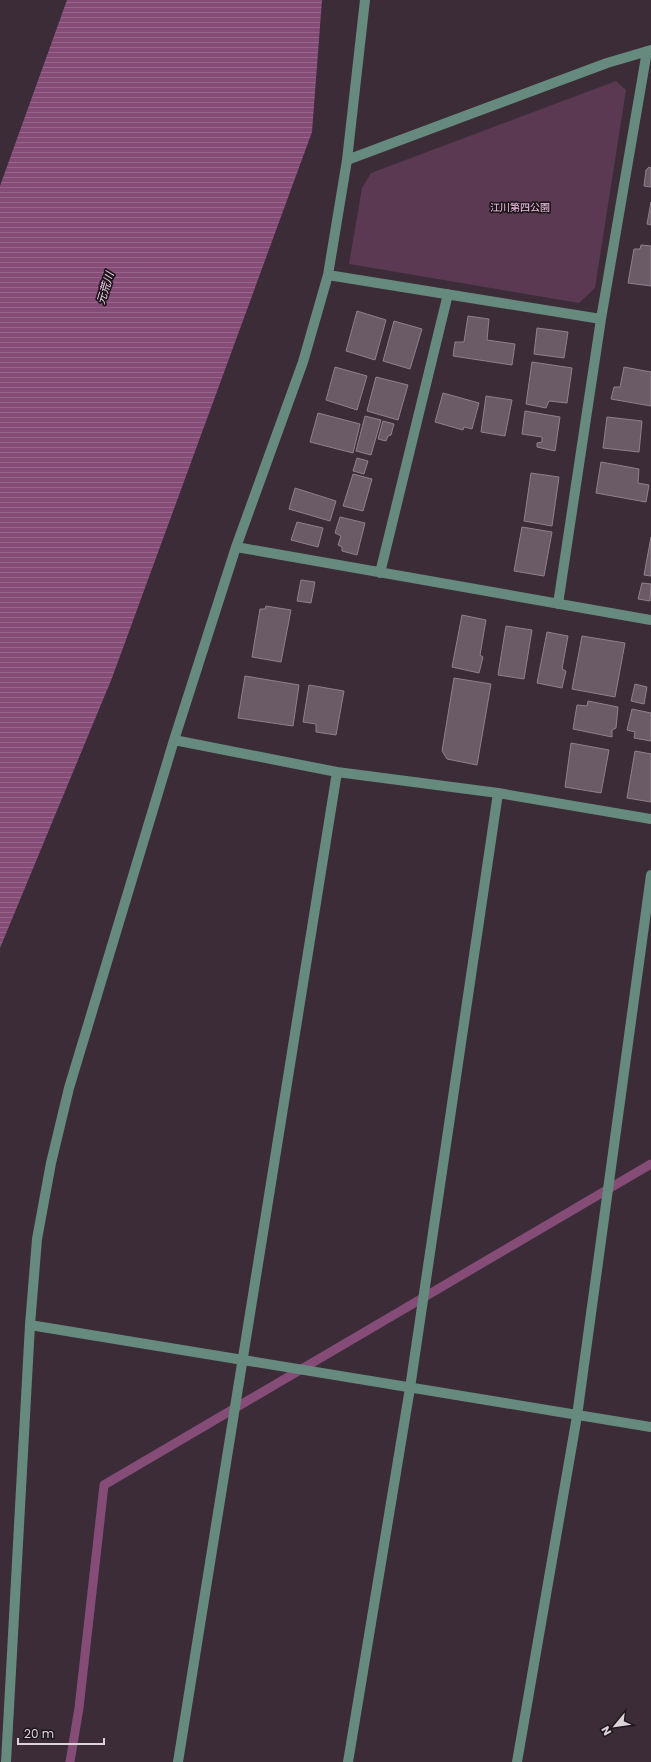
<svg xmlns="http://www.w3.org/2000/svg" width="651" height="1762" viewBox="0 0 651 1762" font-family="Poppins,'Noto Sans JP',sans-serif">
<defs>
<pattern id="water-rules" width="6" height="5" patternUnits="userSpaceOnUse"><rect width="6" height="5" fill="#854c78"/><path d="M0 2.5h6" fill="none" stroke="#96658b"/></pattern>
</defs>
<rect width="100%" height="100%" fill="#3b2c37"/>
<path fill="#5b3953" d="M616,81L626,90L595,288L579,303L349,264L362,188L371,173Z"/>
<path fill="url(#water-rules)" d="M67,0H322L312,132L112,678L0,948V186Z"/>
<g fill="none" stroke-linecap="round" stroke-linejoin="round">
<path stroke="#854c78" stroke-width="9" d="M70,1762L79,1708L104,1485L651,1164"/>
</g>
<path fill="#6b5b66" stroke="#91808c" d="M649,167L651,168V187L644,186L646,170Z
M651,202V225L647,224Z
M641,245L651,246V286L628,283L634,249H640Z
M357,311L386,320L375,360L346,351Z
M468,316L489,319L487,340L515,344L512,365L453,356L455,342H464Z
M394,321L422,329L410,369L383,361Z
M537,328L568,332L564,358L534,354Z
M532,362L572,368L567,403L549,401L546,408L526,404Z
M335,367L367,376L357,410L326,400Z
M624,367L651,372V406L611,399L614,387H620Z
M376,377L408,385L398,420L367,411Z
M443,393L479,403L472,429L464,427L463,430L435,422Z
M486,396L512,400L505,436L481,432Z
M525,411L560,417L555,451L537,447V443L542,442V437L522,434Z
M318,413L360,424L353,453L310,442Z
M365,416L381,420L371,455L356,451Z
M607,417L642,421L639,452L603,448Z
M383,421L394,424L391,435L388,436L386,441L378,439Z
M357,458L368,461L364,474L353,471Z
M601,462L639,469L638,483L649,485L646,502L596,493Z
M531,473L559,477L552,526L524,521Z
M353,474L372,479L363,511L343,506Z
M295,488L336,501L330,521L289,509Z
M340,517L365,523L357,555L342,551V547L338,545L341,536L335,533Z
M297,522L323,528L318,547L291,540Z
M522,527L552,532L544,576L514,571Z
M651,537V576L644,575Z
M301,580L315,582L311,603L297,601Z
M642,583L651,584L650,601L638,599Z
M266,606L291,610L281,662L252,657L260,609H265Z
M462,615L486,620L480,655L483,657L479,673L452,667Z
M506,626L532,630L524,679L498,675Z
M547,632L568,636L562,669L566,671L562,688L537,683Z
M582,636L625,643L615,697L572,689Z
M245,676L299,685L293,726L238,718Z
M454,678L491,684L477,765L447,759L442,751Z
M635,684L647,687L644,704L631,701Z
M309,685L344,691L336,735L316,732V724L303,722Z
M588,701L618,707L616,728L612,730V737L573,729L577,705L587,706Z
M632,709L651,713V741L634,738L635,732L627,730Z
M571,743L609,750L601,793L565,787Z
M635,751L651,754V802L627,798Z"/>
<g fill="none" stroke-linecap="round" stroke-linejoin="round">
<path stroke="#678a7e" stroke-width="10" d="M347,160L607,63L651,50
M328,275L601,319
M236,547L651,620
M380,573L448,294
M558,604L601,319L647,51
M174,740L337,772L498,793L651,819
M30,1325L651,1427
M6,1762L30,1325L37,1239L51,1163L69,1088L174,740L236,547L303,362L328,275L347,160L365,0
M178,1762L337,772
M348,1762L410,1388L498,793
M517,1762L577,1416L651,875"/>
</g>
<g text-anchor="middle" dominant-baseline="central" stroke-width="3.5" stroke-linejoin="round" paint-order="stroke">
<g font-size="10" fill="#f5c2e7" stroke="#1e171c">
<text x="520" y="207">江川第四公園</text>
</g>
<g font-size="11" font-style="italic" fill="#f6d3ec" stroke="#1e171c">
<text transform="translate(105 288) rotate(-73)">元荒川</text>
</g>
</g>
<g transform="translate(615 1726) rotate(241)" stroke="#1e171c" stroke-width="3" paint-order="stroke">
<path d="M0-3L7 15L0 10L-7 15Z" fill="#dcd3d9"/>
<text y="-6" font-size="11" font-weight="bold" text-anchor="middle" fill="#dcd3d9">N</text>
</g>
<path d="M18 1738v6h86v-6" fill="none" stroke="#dcd3d9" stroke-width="2"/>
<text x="24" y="1738" font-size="12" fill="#dcd3d9" stroke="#1e171c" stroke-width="3" paint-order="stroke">20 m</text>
</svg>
